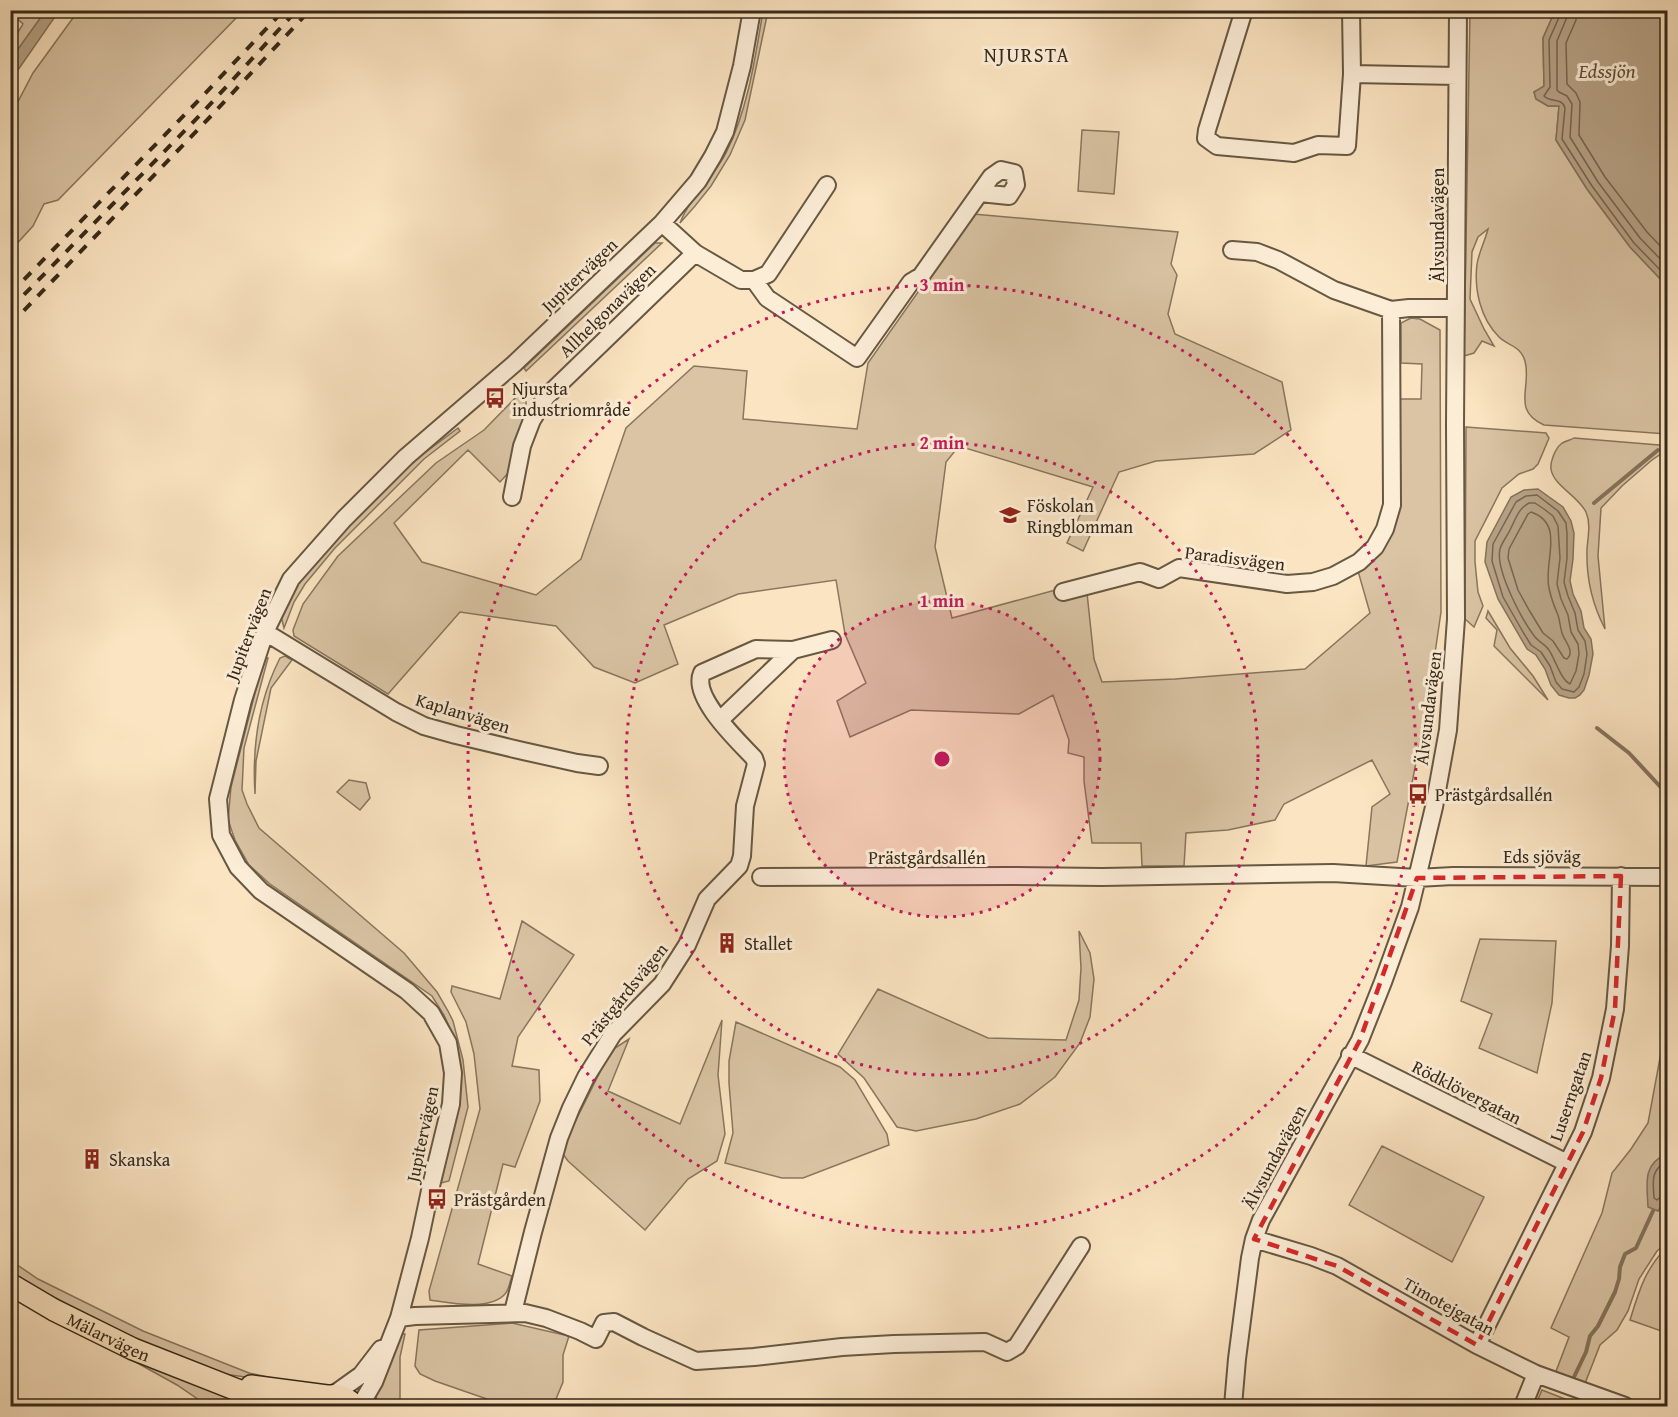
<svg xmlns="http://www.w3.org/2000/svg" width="1678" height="1417" viewBox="0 0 1678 1417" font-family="'Gentium Book Plus',serif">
<rect width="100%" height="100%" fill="#fbe4c1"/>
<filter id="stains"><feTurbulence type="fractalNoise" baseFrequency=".00333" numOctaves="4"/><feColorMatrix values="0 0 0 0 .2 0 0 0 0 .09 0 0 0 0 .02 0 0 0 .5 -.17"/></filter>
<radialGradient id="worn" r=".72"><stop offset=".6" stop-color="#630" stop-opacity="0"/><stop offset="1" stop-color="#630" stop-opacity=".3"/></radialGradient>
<path fill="#dac4a4" stroke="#88765e" stroke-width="1.5" d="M11,10L46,11L11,59V44L23,24L11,13Z
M78,11H243L58,200L44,204L33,226L11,250V115L33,73Z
M763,11H768L745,120L730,155L711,186L695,206L680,223C690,197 713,178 726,153C748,109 755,59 763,11Z
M1470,11H1555L1543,38L1544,87L1534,92L1536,99L1548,106H1559L1556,140L1587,189L1630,247L1667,286V434L1544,425C1511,410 1532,387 1525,361C1520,345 1508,346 1499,337C1480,318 1474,289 1477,264C1479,252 1485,241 1488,229L1478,237L1472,252L1470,299L1484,329L1494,346L1482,341L1474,353L1464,356Z
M1082,130L1119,132L1114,194L1078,191Z
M973,214L1178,232L1171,264L1177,275L1168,314L1175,334L1282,382L1291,430L1254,454L1156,461L1119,472L1083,551L1067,543L1093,487L959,446L946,462L935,547L952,618L1059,589L1087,593L1094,659L1102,682L1175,679L1305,669L1370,613L1358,571L1378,553L1400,399H1421L1422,364L1401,363V323L1411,318L1420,319L1440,330L1441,612L1429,694L1397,862L1366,866L1372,807L1390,794L1372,760L1284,804L1275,820L1228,830L1186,833L1184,866H1142L1141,843H1092L1084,781V757L1068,753L1069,740L1053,695L1019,714L911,710L850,737L837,701L866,683L845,634L836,580L738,594L664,625L678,664L635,683L594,667L556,626L460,612L388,694L294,636L293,630L303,604L338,556L436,463L484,430L525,388L527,418L509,472L500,482L468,450L394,523L422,562L536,595L581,559L626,428L694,366L747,371L743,419L857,429L868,363Z
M655,243H662L526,371L524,368Z
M1466,427L1546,433L1549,438L1538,464L1533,469L1519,474L1502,488L1475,541V562L1478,592L1483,606L1474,627L1465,619Z
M458,428L460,431L424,459L335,548L305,584L294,602L284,628L281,616L301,577L331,542L390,483L422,455Z
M1574,438L1659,445L1667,448V452H1664L1652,460L1622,486L1601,508L1598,556L1605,629C1592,604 1586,577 1587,549C1588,536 1591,524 1586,512C1578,496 1553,485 1551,469C1550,462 1555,449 1561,444C1564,441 1571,440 1574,438Z
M1488,611L1510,648L1533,676L1548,700L1494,646L1497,630L1486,618Z
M285,656L292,660L271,688L256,761L255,794C252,747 258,701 280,658Z
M264,658H268L244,748L242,790L247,804L259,828L404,953L437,992L448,1011L453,1021L463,1060L468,1107L449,1181L441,1183L456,1118L455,1040L444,1015L432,996L270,884L249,865L235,840L228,820L231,787Z
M349,780L366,783L370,798L360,810L337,792Z
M522,921L574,955L518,1037L512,1066L539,1070L540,1101L515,1167L503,1164L478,1264L512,1276C510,1281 509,1290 505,1294C490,1311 451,1303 430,1300L429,1291L480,1109L474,1054L466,1022L451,992L452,986L500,999Z
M1079,931L1090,953L1094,979L1090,1017L1080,1043L1055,1077L1020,1104L976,1119L916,1131L897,1127L864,1078L838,1054L878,989L988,1038L1066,1040L1079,1000L1081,968Z
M1480,939L1556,941L1552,1003L1537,1073L1479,1048L1492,1014L1461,1001Z
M722,1020L718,1075L725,1134L717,1161L688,1179L645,1230L568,1161L563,1154L568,1136L602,1068L615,1048L629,1039L608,1091L680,1124Z
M1667,1020V1243L1657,1251L1639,1279L1628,1311L1617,1330L1600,1345L1584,1386L1555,1374L1569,1337L1551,1328L1602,1213L1612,1173L1631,1149L1648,1123Z
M736,1022L840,1067L855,1080L887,1134L889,1145L803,1178H782L725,1163L733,1133L729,1083V1061Z
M1382,1146L1484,1197L1452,1262L1349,1205Z
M1667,1247V1333L1630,1320C1639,1291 1645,1269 1667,1247Z
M10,1260L38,1279L143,1331L249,1373L308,1386L217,1373L140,1341L36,1288L11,1272Z
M512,1323L569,1336L563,1355V1382L556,1399L544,1406H507L435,1381L420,1374L415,1366L419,1330Z
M399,1334H405L400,1357V1406H377L376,1393Z
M123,1355L254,1406H208L177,1385Z
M1542,1390L1583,1406H1535Z"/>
<path fill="#b8a488" stroke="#84735b" stroke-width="1.5" d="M46,10L59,11L11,80V59Z
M1555,11H1667V286L1630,247L1587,189L1556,140L1559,106H1548L1536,99L1534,92L1544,86L1543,38Z
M1538,489L1563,507L1571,521L1574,533L1573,559L1570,581L1573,594L1581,611L1584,628L1591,639L1593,654L1589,675L1584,690L1580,695L1575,698H1569L1559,695L1551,685L1545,669L1536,655L1527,649L1498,599L1485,562L1487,542L1511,497L1524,490Z
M1667,1154C1668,1174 1671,1195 1658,1211L1648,1207C1647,1184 1642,1164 1667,1154Z"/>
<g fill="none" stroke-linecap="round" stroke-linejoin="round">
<path stroke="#776650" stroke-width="1.5" d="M1561,10L1560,15L1549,40L1550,87L1544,96C1551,103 1562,97 1565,108L1562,139L1592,186L1634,243L1668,278
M1568,10L1567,17L1557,41V90L1559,92L1567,96L1572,104L1570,137L1598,182L1640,238L1668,267
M1577,10L1576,20L1566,43L1567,84L1576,93L1580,102L1579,135L1605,177L1647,232L1668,254
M1537,495L1558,511L1566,523L1567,534V558L1564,582L1568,596L1575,613L1578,630L1585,641L1587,654L1584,674L1579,687L1574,692L1562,689L1556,682L1550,666L1541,652L1531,645L1523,632L1503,597L1492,561L1493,544L1516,502L1526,496Z
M1529,503H1535L1544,509L1553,516L1558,526L1560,558L1557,584L1561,599L1568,615L1571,632L1578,644L1579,654L1576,671L1570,684C1561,680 1555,659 1549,650C1545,644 1539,642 1535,637C1522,620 1495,570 1500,549C1502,542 1508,535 1511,528C1516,518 1519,508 1529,503Z
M1531,512C1566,524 1543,562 1549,588C1551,598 1554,606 1558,615C1560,621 1560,627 1562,633C1564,640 1569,644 1570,651C1570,656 1570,655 1567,659L1564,658L1553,641L1543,633L1529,610L1518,590L1508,558L1509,549L1528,514Z
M1668,1160C1650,1171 1653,1180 1654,1198L1657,1200L1663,1195H1668"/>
<path stroke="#84735b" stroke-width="4" d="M1594,503L1658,450
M1597,728L1629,753L1668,795
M1574,1377L1586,1352L1590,1336L1598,1326L1615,1292L1619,1279L1620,1267L1625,1254L1636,1248L1653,1211
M1570,1406V1405"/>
<g stroke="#675842" stroke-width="20">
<path id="minor" d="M1244,10L1207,130L1206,138L1217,146L1294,153L1318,145L1347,146L1352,74
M1351,10L1352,74L1457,76
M662,223L695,253L741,280H754L768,274L827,185
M1232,250L1257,252L1278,260L1334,290L1391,310L1409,308H1455
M754,280L767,298L857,358L911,282L921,276L991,177L1001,170L1014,173L1016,185L1009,196L980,193
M512,497L522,446L532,420L546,397L695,253
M1063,592L1140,572L1159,579L1179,568L1287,584L1313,582L1333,576L1359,562L1375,547L1385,529L1392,505L1391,310
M265,632L396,712L424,726L456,735L523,751L577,763L599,766
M720,720L793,650
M761,877L1009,876L1102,877L1333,873L1417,878L1453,876L1668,877
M1350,1055L1567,1163
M1254,1239L1311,1256L1337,1266L1477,1345L1536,1374L1625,1406
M513,1312L533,1232L559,1138L571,1108L586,1077L613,1034L662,984L687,945L707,899L739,866L742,856L745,806L756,764L754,758C738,741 691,697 702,673L756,649L793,650L832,640
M399,1318L415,1316L525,1313L546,1318L580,1331L596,1339L604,1323L614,1322L643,1337L696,1361L754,1357L842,1347L894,1344L985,1342L1007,1352L1017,1346L1081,1246
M1477,1345L1583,1132L1601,1078L1615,1009L1620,946L1621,876
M333,1395L361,1375L381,1349
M360,1406L374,1382L399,1318L420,1238L431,1186L451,1104L453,1073L448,1043L431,1013L407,991L261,891L238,867L221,835L218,799L243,700L265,632L291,579L344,519L406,457L514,364L662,223L698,181L713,156L725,132L742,66L752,10
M1233,1406L1237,1359L1250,1258L1254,1239L1261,1220L1360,1040L1383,982L1410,907L1417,878L1434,807L1448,730L1456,619L1455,424L1458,10
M1523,1406L1536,1374"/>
</g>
<g stroke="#362918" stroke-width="24">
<g id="major">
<path id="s1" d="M10,1284L54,1310L133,1349L278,1406"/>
<path d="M251,1386L327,1396"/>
<path d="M317,1404C330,1391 344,1394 355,1406"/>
</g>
</g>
<use href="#minor" stroke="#fcedd7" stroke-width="16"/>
<use href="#major" stroke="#fbe4c1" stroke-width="21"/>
<path stroke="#362918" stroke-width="4" stroke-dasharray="10 10" stroke-linecap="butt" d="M10,294L196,103L284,10
M10,309L203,112L297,10
M10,325L210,117L310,10"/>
</g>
<path fill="none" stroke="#d62828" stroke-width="4.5" stroke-dasharray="12 8" stroke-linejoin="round" d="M1621,876L1615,1009L1601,1078L1583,1132L1477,1345L1337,1266L1254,1239L1360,1040L1417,878Z"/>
<circle cx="942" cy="759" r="158" fill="#c2185b" fill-opacity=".12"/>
<g fill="none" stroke="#c2185b" stroke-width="3" stroke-dasharray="3 6">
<circle cx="942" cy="759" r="158"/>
<circle cx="942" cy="759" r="316"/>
<circle cx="942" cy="759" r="474"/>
</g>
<defs>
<g id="bus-bare" transform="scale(1.62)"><path d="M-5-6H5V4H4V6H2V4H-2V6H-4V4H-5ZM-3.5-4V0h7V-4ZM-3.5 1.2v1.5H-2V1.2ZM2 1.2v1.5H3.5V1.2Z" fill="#8f2418" stroke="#fcedd7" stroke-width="2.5" paint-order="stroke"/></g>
<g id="school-bare" transform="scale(1.62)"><path d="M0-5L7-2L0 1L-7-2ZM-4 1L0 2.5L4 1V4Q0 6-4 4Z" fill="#8f2418" stroke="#fcedd7" stroke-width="2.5" paint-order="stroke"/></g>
<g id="building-bare" transform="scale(1.62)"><path d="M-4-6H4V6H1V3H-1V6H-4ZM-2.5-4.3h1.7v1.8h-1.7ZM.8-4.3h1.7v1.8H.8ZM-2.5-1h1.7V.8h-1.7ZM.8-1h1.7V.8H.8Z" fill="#8f2418" stroke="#fcedd7" stroke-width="2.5" paint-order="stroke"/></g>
</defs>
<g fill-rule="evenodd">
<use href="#bus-bare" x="495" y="398"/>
<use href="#school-bare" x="1010" y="515"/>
<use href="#bus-bare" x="1418" y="794"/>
<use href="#building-bare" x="727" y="943"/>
<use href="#building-bare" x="92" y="1159"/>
<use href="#bus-bare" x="437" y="1199"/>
</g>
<g text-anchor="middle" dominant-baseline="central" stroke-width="6" stroke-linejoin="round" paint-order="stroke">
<g font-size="18" fill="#362918" stroke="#fcedd7">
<text transform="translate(1437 225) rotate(-90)">Älvsundavägen</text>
<text transform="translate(579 275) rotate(-44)">Jupitervägen</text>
<text transform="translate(607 310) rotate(-44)">Allhelgonavägen</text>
<text transform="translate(1235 558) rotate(7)">Paradisvägen</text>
<text transform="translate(248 634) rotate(-69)">Jupitervägen</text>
<text transform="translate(1428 708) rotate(-83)">Älvsundavägen</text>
<text transform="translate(463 713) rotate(17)">Kaplanvägen</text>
<text x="1542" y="856">Eds sjöväg</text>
<text x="927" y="857">Prästgårdsallén</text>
<text transform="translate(624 994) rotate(-51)">Prästgårdsvägen</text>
<text transform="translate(1467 1092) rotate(27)">Rödklövergatan</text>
<text transform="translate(1570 1096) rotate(-71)">Luserngatan</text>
<text transform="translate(422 1134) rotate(-78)">Jupitervägen</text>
<text transform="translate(1274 1157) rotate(-62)">Älvsundavägen</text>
<text transform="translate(1449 1306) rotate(29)">Timotejgatan</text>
<text stroke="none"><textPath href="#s1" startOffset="112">Mälarvägen</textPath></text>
</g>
<g font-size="18" fill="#362918" stroke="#fcedd7" text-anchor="start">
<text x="512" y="388">Njursta<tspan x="512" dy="21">industriområde</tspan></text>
<text x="1027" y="505">Föskolan<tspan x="1027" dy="21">Ringblomman</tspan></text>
<text x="1435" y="794">Prästgårdsallén</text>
<text x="744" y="943">Stallet</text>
<text x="109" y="1159">Skanska</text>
<text x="454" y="1199">Prästgården</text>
</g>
<g font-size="20" letter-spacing="1.5" fill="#362918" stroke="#fcedd7">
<text x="1027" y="54">NJURSTA</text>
</g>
<g font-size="20" font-style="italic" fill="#5d4e3a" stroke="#fcedd7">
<text x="1607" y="70">Edssjön</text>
</g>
</g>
<circle cx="942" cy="759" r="9" fill="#c2185b" stroke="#fcedd7" stroke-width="3"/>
<g font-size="18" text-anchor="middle" font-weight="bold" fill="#c2185b" stroke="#fcedd7" stroke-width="6" stroke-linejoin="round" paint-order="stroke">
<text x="942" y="291">3 min</text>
<text x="942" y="449">2 min</text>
<text x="942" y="607">1 min</text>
</g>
<rect width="1678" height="1417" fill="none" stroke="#fbe4c1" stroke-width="36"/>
<rect x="12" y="12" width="1654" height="1393" fill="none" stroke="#362918" stroke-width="3"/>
<rect x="18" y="18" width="1642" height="1381" fill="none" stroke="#362918" stroke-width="1.5"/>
<rect width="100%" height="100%" filter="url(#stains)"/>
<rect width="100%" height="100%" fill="url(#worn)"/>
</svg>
